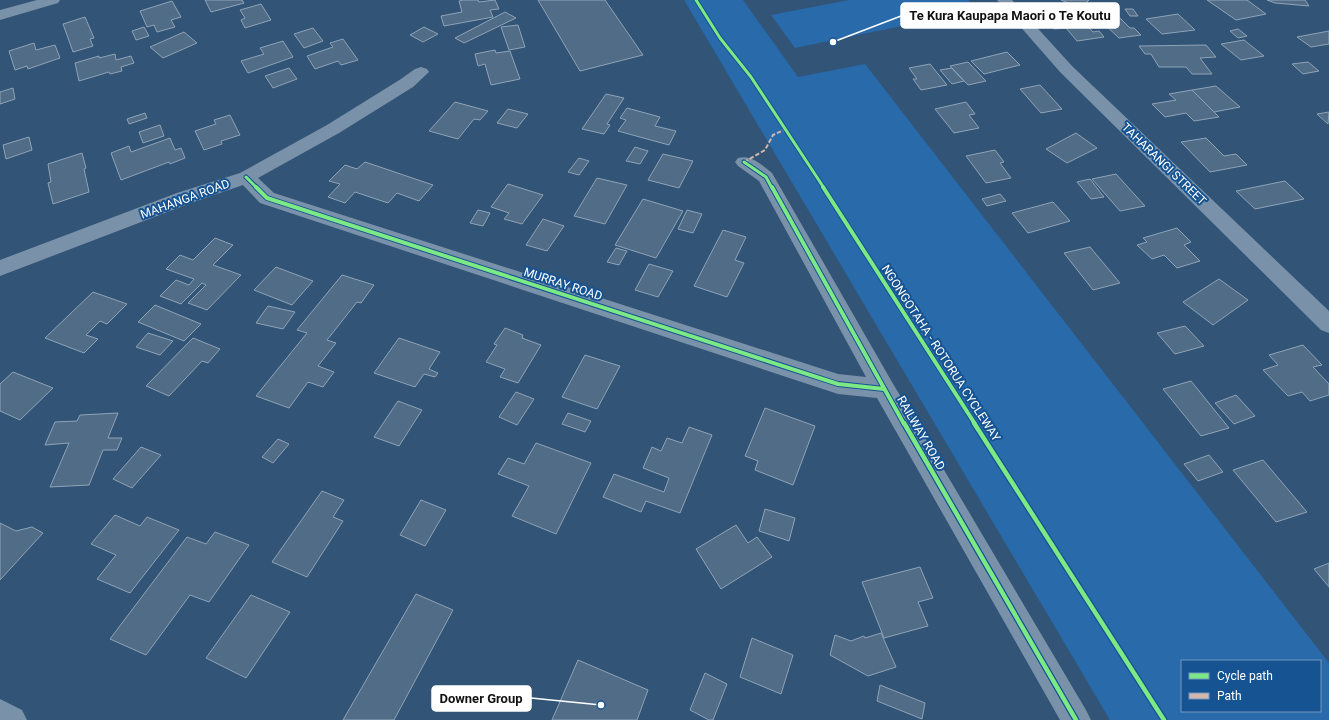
<svg xmlns="http://www.w3.org/2000/svg" width="1329" height="720" viewBox="0 0 1329 720" font-family="Roboto,sans-serif">
<rect width="100%" height="100%" fill="#325476"/>
<path fill="#286aaa" fill-rule="evenodd" d="M684,0H743L798,77L865,64L1329,663V720H1110ZM1182,661H1320V711H1182Z
M849,0H968L979,10L795,48L771,15Z"/>
<path fill="#516c87" stroke="#8fa3b7" d="M205,0H242L244,3L211,12Z
M463,0H478L479,2L495,0L499,9L490,10L493,17L444,26L441,16L462,12L459,1Z
M538,0H605L643,55L580,71Z
M1061,0H1089L1081,8Z
M1207,0H1247L1266,14L1236,20Z
M1267,0H1305L1309,6L1275,3Z
M172,1L181,17L171,20L175,27L157,32L154,25L147,27L140,11Z
M261,4L271,20L245,28L241,20L245,18L240,10Z
M1111,9L1130,28H1134L1141,35L1119,38L1102,22L1091,23L1082,13Z
M1125,9H1133L1138,16H1130Z
M505,12L516,18L464,43L455,38Z
M1178,14L1195,30L1162,34L1146,19Z
M85,17L94,38L90,39L93,46L73,52L63,24Z
M1069,18L1071,20L1081,19L1093,32L1099,31L1104,37L1077,41L1066,28L1054,29L1047,20Z
M518,25L525,47L509,50L501,27Z
M144,27L149,36L136,40L132,31Z
M424,27L438,34L423,42L410,35Z
M313,28L323,41L304,48L294,34Z
M1238,29L1247,36L1238,38L1230,31Z
M1329,31V44L1311,47L1297,37Z
M184,32L197,43L163,58L150,47Z
M343,39L358,60L341,65L338,61L315,69L307,56L333,47L330,43Z
M1244,40L1264,56L1241,60L1221,44Z
M283,41L293,57L248,73L241,61L264,54L260,48Z
M34,43L36,50L55,45L60,58L28,69L27,66L15,70L9,51Z
M1206,45L1216,57L1200,58L1212,74H1192L1186,67H1159L1151,54H1145L1139,46Z
M495,50L496,53L510,51L520,79L491,85L485,64L478,66L475,54Z
M1007,52L1020,65L984,74L971,61Z
M115,54L116,60L131,56L134,63L121,67L122,71L110,74L109,72L79,81L75,63L99,56V58Z
M968,62L986,81L968,85L950,66Z
M1308,62L1319,71L1303,74L1292,64Z
M930,64L947,85L921,90L913,79H917L909,68Z
M289,68L297,79L273,88L265,76Z
M952,68L964,81L952,84L940,70Z
M1040,85L1062,109L1041,113L1020,89Z
M1216,86L1240,107L1214,112L1192,90Z
M13,88L15,99L0,104V92Z
M1192,90L1219,117L1194,121L1186,113L1165,117L1152,104L1176,100L1169,94Z
M606,94L624,98L607,124L610,125L604,134L582,129Z
M455,102L488,111L480,120L474,119L458,139L429,131Z
M966,102L975,114L969,115L979,128L954,133L935,109Z
M627,108L660,117L655,126L676,131L669,145L618,131L626,120L620,118Z
M508,109L528,114L517,128L497,123Z
M1329,112L1328,124L1317,114Z
M145,113L147,118L129,124L127,119Z
M230,115L240,135L221,141L222,144L204,150L195,131L216,124L214,120Z
M160,125L164,136L143,143L139,132Z
M1076,133L1097,148L1067,163L1046,149Z
M29,137L32,150L6,159L3,145Z
M170,138L175,150L181,148L185,158L170,164L169,162L121,180L111,153L129,146L131,152Z
M1206,138L1224,156L1236,154L1247,165L1210,172L1181,142Z
M635,147L648,151L640,164L626,161Z
M995,150L1004,162L1000,163L1011,178L986,183L966,156Z
M82,153L86,168L84,169L89,192L53,204L48,183L51,182L48,164Z
M663,154L693,161L679,188L648,180Z
M579,158L589,161L579,175L568,172Z
M365,162L377,166L433,185L419,201L397,193L388,203L355,192L345,203L328,197L340,184L329,181L345,165L357,169Z
M1116,174L1145,206L1120,211L1092,179Z
M597,178L627,185L605,224L574,216Z
M1090,179L1104,197L1091,199L1077,182Z
M1285,181L1304,199L1255,209L1236,191Z
M508,184L543,195L522,224L504,219L509,213L491,207Z
M1000,194L1006,201L987,206L982,199Z
M643,199L683,211L656,258L615,245Z
M1053,202L1070,221L1028,233L1012,213Z
M478,210L490,213L483,226L470,223Z
M687,210L702,214L693,233L678,229Z
M543,219L564,226L547,251L526,245Z
M1177,228L1191,242L1184,245L1200,261L1177,268L1164,255L1152,259L1137,245L1147,242L1143,238Z
M723,230L746,237L735,260L744,263L727,297L694,286Z
M215,238L233,245L213,265L241,275L207,310L188,303L206,285L202,283L181,304L160,296L176,280L189,285L194,279L166,269L180,255L193,260Z
M1090,247L1120,283L1093,290L1064,253Z
M616,248L627,251L619,265L607,262Z
M649,264L673,271L658,297L635,290Z
M276,267L313,281L292,305L254,290Z
M342,275L374,285L361,303L357,302L327,340L336,343L318,366L334,372L323,387L308,382L289,408L256,396L307,333L297,330Z
M1219,279L1248,300L1213,325L1183,302Z
M93,292L127,304L107,324L100,321L86,335L98,339L84,353L45,338Z
M155,305L201,324L184,341L138,322Z
M268,306L295,312L283,329L256,323Z
M1185,326L1204,346L1175,354L1157,333Z
M505,328L523,335L522,338L541,345L518,383L500,377L505,369L486,362L497,345L494,344Z
M148,333L173,341L160,355L136,347Z
M193,338L220,349L208,363L202,361L169,396L146,386Z
M399,338L440,352L429,369L438,373L435,377L424,374L415,387L374,373Z
M1303,345L1322,365L1313,367L1329,384V395L1310,401L1302,392L1288,396L1263,370L1278,365L1269,355Z
M585,355L620,366L597,409L562,397Z
M13,372L53,388L20,420L0,411V384Z
M1191,381L1229,428L1201,436L1163,389Z
M516,392L534,399L517,425L499,417Z
M1236,395L1255,416L1234,424L1215,403Z
M398,401L422,410L399,446L374,437Z
M765,408L815,426L793,485L755,470L758,461L745,456Z
M118,413L108,438H122L117,450H103L89,485L50,487L69,443L45,445L55,422L77,421L80,415Z
M568,413L591,421L585,432L562,424Z
M689,427L712,435L680,513L646,501L641,512L603,497L614,474L664,492L669,478L643,468L652,447L661,451L667,438L682,443Z
M278,439L289,444L273,463L262,457Z
M536,443L591,463L556,534L512,516L529,486L498,474L508,458L524,464Z
M141,447L161,455L132,488L113,479Z
M1209,455L1223,472L1198,481L1184,464Z
M1263,460L1307,512L1276,522L1233,470Z
M322,491L344,500L333,517L343,521L307,577L272,562Z
M421,500L446,510L425,546L400,535Z
M765,509L795,518L789,541L759,531Z
M115,515L140,526L147,517L179,530L130,593L97,579L116,555L91,544Z
M0,523L16,531L32,527L43,533L0,580Z
M736,525L748,543L757,537L772,557L721,589L696,549Z
M215,532L249,545L209,602L190,595L146,655L110,639L187,537L206,544Z
M1329,563V587L1314,569Z
M920,567L933,598L918,602L928,626L884,638L862,582Z
M416,594L453,610L394,720H343Z
M251,595L290,612L246,678L206,658Z
M881,633L896,667L868,676L830,655L835,635L851,641L864,636L865,638Z
M752,638L793,655L781,694L740,677Z
M578,660L648,690L637,720H552Z
M705,673L727,684L713,720H709L690,710Z
M880,685L925,703L922,719L877,701Z"/>
<g fill="none" stroke-linecap="round" stroke-linejoin="round">
<path fill="#7a92a9" fill-rule="evenodd" d="M37,0H60L58,3L0,20V10Z
M997,0H1012L1072,66L1329,311V333L1321,330L1060,72Z
M421,67L427,69L429,72L413,87L339,133L258,178L274,193L838,374L866,377L759,181L738,166L735,162L738,158C751,154 762,165 772,173L892,382L1086,710L1091,720H1060L877,398L838,394L260,203L243,185L191,203L0,276V260L177,193L240,173L327,125L401,79L415,69Z
M0,699L22,710L27,720H0Z"/>
<path stroke="#d1b7ad" stroke-width="2" stroke-dasharray="4.5 2" stroke-linecap="butt" d="M744,162L765,150L773,135L786,129"/>
<g stroke="#155393" stroke-width="5">
<path id="cycleway-far2" d="M696,0L720,38L751,77L824,188
M744,162L766,177L772,188
M246,177L257,188"/>
</g>
<g stroke="#155393" stroke-width="6">
<path id="cycleway-far1" d="M256,187L267,198L838,384L884,389
M772,187L904,424
M823,187L975,424"/>
</g>
<g stroke="#155393" stroke-width="7">
<path id="cycleway" d="M904,423L1076,720
M974,423L1164,720"/>
</g>
<use href="#cycleway-far2" stroke="#7ce984" stroke-width="3"/>
<use href="#cycleway-far1" stroke="#7ce984" stroke-width="4"/>
<use href="#cycleway" stroke="#7ce984" stroke-width="4.5"/>
</g>
<g text-anchor="middle" dominant-baseline="central" stroke-width="4" stroke-linejoin="round" paint-order="stroke">
<g font-size="12" fill="#fff" stroke="#155393">
<text transform="translate(1164 164) rotate(44)">TAHARANGI STREET</text>
<text transform="translate(185 199) rotate(-20)">MAHANGA ROAD</text>
<text transform="translate(563 284) rotate(18)">MURRAY ROAD</text>
<text transform="translate(941 353) rotate(57)">NGONGOTAHA - ROTORUA CYCLEWAY</text>
<text transform="translate(921 433) rotate(60)">RAILWAY ROAD</text>
</g>
</g>
<path fill="none" stroke="#fff" stroke-width="1.5" d="M833 42L901 16M601 705L531 698"/>
<g fill="#fff" stroke="#155393" stroke-width="1.5">
<circle cx="833" cy="42" r="4"/>
<circle cx="601" cy="705" r="4"/>
</g>
<g fill="#fff" stroke="#fff" stroke-width="1.5">
<rect x="901" y="3" width="218" height="25" rx="4"/>
<rect x="432" y="686" width="99" height="25" rx="4"/>
</g>
<g font-size="13" text-anchor="middle" font-weight="bold" fill="#111">
<text x="1010" y="20">Te Kura Kaupapa Maori o Te Koutu</text>
<text x="481" y="703">Downer Group</text>
</g>
<rect x="1181" y="660" width="140" height="52" fill="#155393" stroke="#7398be"/>
<rect x="1189" y="673" width="20" height="6" fill="#7ce984" stroke="#7398be"/>
<text x="1217" y="680" font-size="12" fill="#ffffff">Cycle path</text>
<rect x="1189" y="693" width="20" height="6" fill="#d1b7ad" stroke="#7398be"/>
<text x="1217" y="700" font-size="12" fill="#ffffff">Path</text>
</svg>
